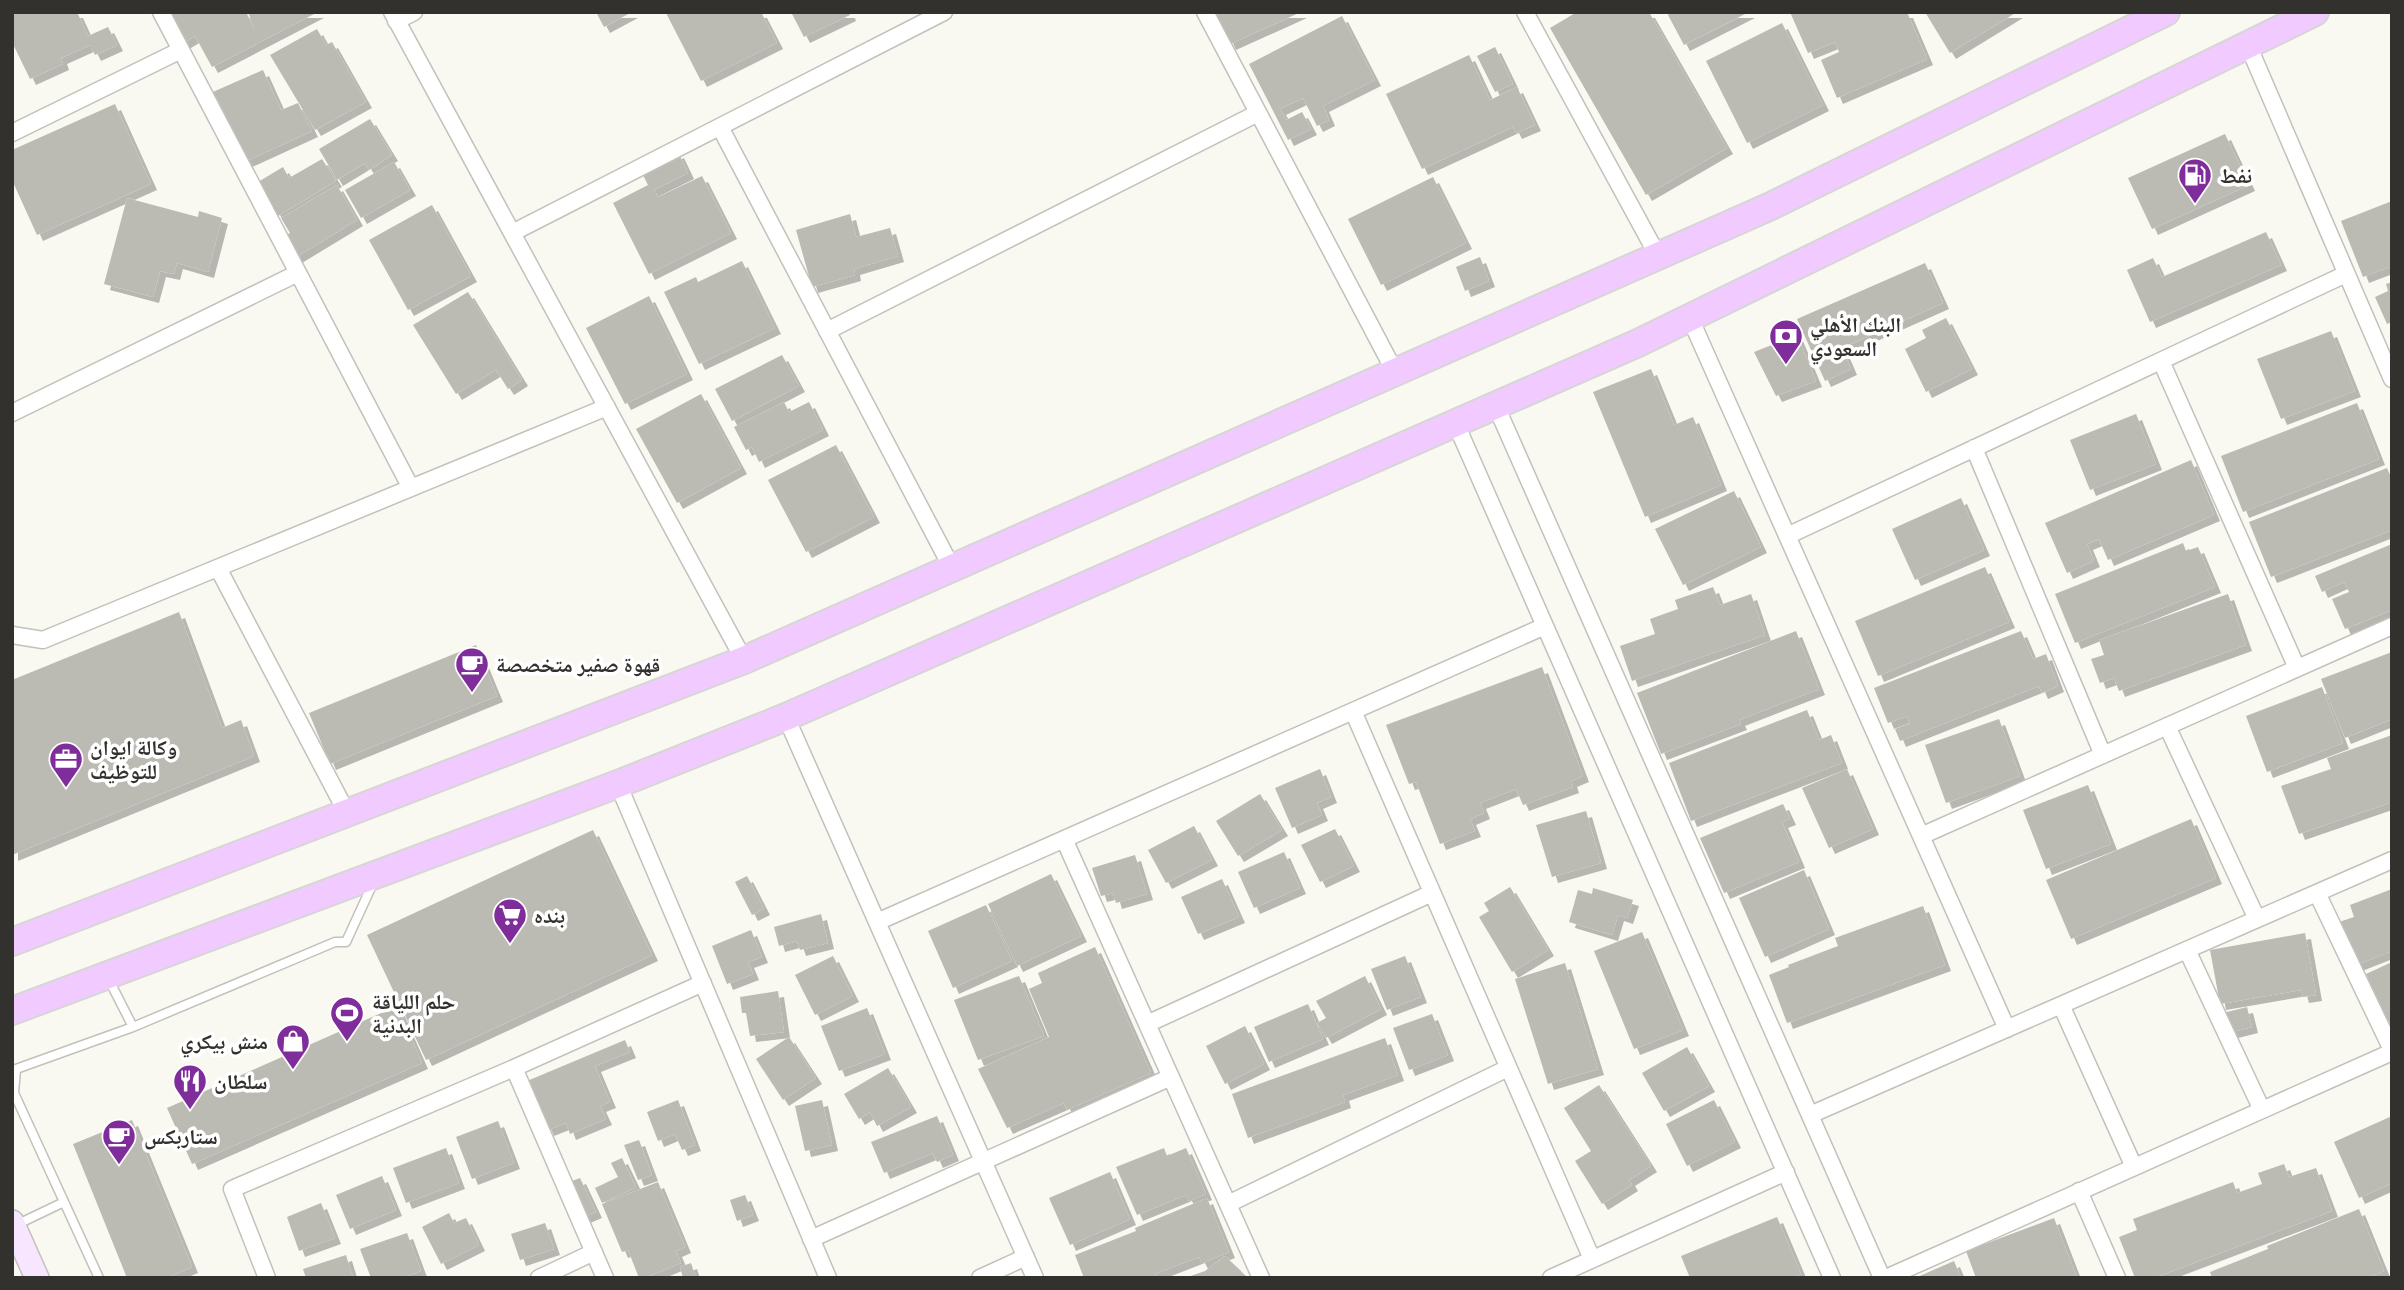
<svg xmlns="http://www.w3.org/2000/svg" width="2404" height="1290" viewBox="0 0 2404 1290" font-family="'IBM Plex Sans','Noto Naskh Arabic',sans-serif">
<defs>
<filter id="shadow"><feDropShadow dx="6" dy="6" stdDeviation="0" flood-color="#0004"/></filter>
</defs>
<rect width="100%" height="100%" fill="#f9f8f1"/>
<path fill="#bbbab3" filter="url(#shadow)" d="M12,12H77L88,36L108,27L117,45L95,55L90,45L61,58L63,64L30,79L12,42Z
M164,12H246L255,30L248,12H318L212,67L195,36L180,45Z
M596,12H632L604,27Z
M761,12L777,43L701,81L666,13Z
M791,12H849L850,15L804,37Z
M1216,12H1301L1230,44Z
M1577,12H1649L1727,148L1646,195L1550,28Z
M1670,12H1749L1684,45L1668,15Z
M1790,12H1907L1927,59L1837,98L1821,60L1839,52L1835,42L1808,53Z
M1925,12H2017L1950,53Z
M1342,16L1375,80L1323,106L1329,120L1317,126L1303,98L1280,109L1286,120L1302,112L1311,129L1288,140L1249,64Z
M1782,23L1823,105L1747,143L1706,61Z
M317,29L326,45L332,42L366,102L315,130L270,55Z
M1495,47L1513,84L1495,92L1477,56Z
M1469,55L1490,100L1517,87L1535,125L1516,133L1513,127L1422,169L1386,94Z
M263,70L281,110L298,103L312,131L242,163L206,95Z
M115,104L151,184L37,235L12,180V150Z
M370,119L392,155L369,170L365,163L337,180L319,149Z
M2225,134L2249,185L2152,229L2128,178Z
M678,152L688,173L654,190L658,197L702,176L731,233L649,274L613,203L648,185L641,171Z
M322,159L336,181L278,216L258,182L283,167L289,178Z
M394,162L410,190L361,218L345,190Z
M1433,177L1466,243L1381,285L1348,219Z
M337,185L357,220L296,257L283,236L290,233L281,218Z
M127,198L198,217L199,211L222,218L208,272L177,263L174,274L160,271L153,297L104,284Z
M2392,201V266L2363,277L2341,221Z
M432,205L471,276L408,310L369,240Z
M850,214L856,237L890,228L898,256L854,269L855,275L812,287L796,230Z
M2266,232L2281,265L2150,322L2127,270L2153,258L2162,277Z
M1480,257L1489,281L1465,291L1456,267Z
M742,261L775,328L699,364L664,292L696,277L698,282Z
M1925,263L1943,303L1842,348L1851,369L1825,381L1797,319Z
M2392,282V322L2387,324L2375,297L2388,291L2386,284Z
M468,292L522,380L508,389L496,370L456,394L413,325Z
M649,296L687,374L625,404L586,328Z
M1946,318L1972,369L1926,392L1905,349L1926,338L1922,330Z
M2331,331L2355,391L2281,419L2257,359Z
M1797,335L1816,381L1776,396L1754,352Z
M782,355L799,386L732,421L715,389Z
M1651,369L1674,425L1693,417L1721,485L1645,517L1593,392Z
M701,394L741,468L677,503L636,429Z
M784,402L789,412L809,402L823,430L759,462L752,447L746,450L734,427Z
M2357,403L2379,459L2243,512L2221,456Z
M2136,414L2156,464L2090,490L2070,440Z
M836,445L874,517L806,552L768,480Z
M2191,460L2214,515L2108,560L2099,539L2087,544L2094,561L2067,573L2045,523Z
M2387,468L2392,479V530L2271,577L2249,522Z
M1734,491L1761,547L1683,585L1655,529Z
M1961,498L1984,550L1915,580L1892,529Z
M2183,543L2186,551L2198,547L2215,587L2075,643L2055,594Z
M2392,544V610L2345,629L2332,599L2349,592L2344,582L2322,592L2315,576Z
M1985,567L2009,622L1878,676L1855,621Z
M1713,587L1720,605L1751,594L1765,635L1632,681L1620,646L1655,634L1650,619L1678,609L1675,600Z
M2228,594L2246,645L2119,691L2114,678L2100,683L2091,659L2104,655L2099,640Z
M179,612L222,728L241,720L254,756L12,855V680Z
M1796,631L1819,689L1739,720L1741,724L1661,754L1637,693Z
M2021,631L2033,659L2046,654L2058,686L2042,693L2039,686L1900,741L1895,729L1910,723L1907,716L1888,723L1874,688Z
M476,645L497,696L330,764L309,713Z
M2392,652V719L2345,738L2321,679Z
M1542,667L1583,776L1571,781L1573,787L1523,805L1516,789L1480,803L1484,813L1470,819L1475,831L1440,844L1416,782L1409,784L1386,725Z
M2322,687L2343,743L2267,772L2246,716Z
M1807,710L1819,740L1831,735L1842,763L1691,821L1669,763Z
M1999,719L2020,776L1946,803L1925,745Z
M2392,735V802L2299,834L2281,786L2331,769L2327,758Z
M1320,769L1331,797L1317,803L1322,815L1292,828L1275,788Z
M1847,769L1873,829L1829,848L1802,788Z
M2088,785L2111,844L2046,869L2023,810Z
M1260,794L1282,830L1238,856L1216,821Z
M1783,804L1790,819L1782,822L1799,862L1724,893L1700,838Z
M1586,811L1601,863L1552,877L1536,825Z
M2191,819L2216,878L2071,939L2046,880Z
M1194,826L1212,860L1166,883L1148,850Z
M1335,829L1354,866L1320,882L1301,845Z
M593,830L652,955L426,1060L367,935Z
M1284,852L1300,888L1254,908L1238,872Z
M1135,855L1147,894L1116,903L1113,893L1101,896L1092,868Z
M1804,870L1829,929L1765,957L1739,898Z
M1051,874L1081,936L1017,966L988,904Z
M747,876L764,909L752,915L735,882Z
M1222,879L1239,917L1198,934L1181,897Z
M1510,887L1548,950L1512,972L1479,917L1489,911L1484,903Z
M1593,888L1633,900L1627,918L1618,915L1612,935L1569,922L1578,890L1592,894Z
M2392,889V951L2356,965L2339,922L2354,917L2350,905Z
M986,905L1012,961L953,988L928,931Z
M1923,906L1945,965L1787,1023L1769,975L1789,967L1788,965L1838,946L1835,938Z
M821,914L828,943L800,950L797,941L779,946L774,927Z
M751,930L762,957L748,962L753,974L727,984L712,946Z
M1642,932L1683,1030L1634,1049L1594,951Z
M2305,933L2316,995L2303,997L2301,990L2220,1004L2210,950Z
M1095,947L1151,1073L1067,1110L1064,1103L1007,1128L978,1069L1049,1037L1029,989L1042,983L1038,973Z
M833,956L853,996L815,1015L795,975Z
M1405,956L1421,997L1387,1010L1371,969Z
M2392,962V1030L2366,974Z
M1565,963L1598,1069L1548,1084L1515,979Z
M1019,976L1044,1036L978,1060L954,1000Z
M1365,976L1381,1009L1326,1038L1317,1023L1326,1018L1316,1001Z
M778,991L784,1032L750,1036L746,1013H742L740,997Z
M1308,1004L1323,1039L1269,1062L1254,1027Z
M397,1006L422,1063L192,1164L167,1108Z
M2247,1007L2252,1027L2228,1033L2223,1013Z
M867,1008L885,1054L839,1071L821,1026Z
M1432,1014L1448,1055L1409,1070L1393,1028Z
M1245,1026L1264,1064L1225,1084L1206,1046Z
M789,1037L816,1078L783,1100L756,1059Z
M1385,1038L1398,1075L1343,1095L1345,1102L1248,1138L1232,1094Z
M625,1040L630,1052L595,1066L610,1102L600,1106L606,1119L570,1134L566,1123L548,1130L527,1081Z
M1687,1047L1709,1086L1664,1111L1642,1073Z
M888,1068L911,1107L877,1126L870,1112L859,1119L844,1094Z
M1599,1085L1651,1166L1629,1180L1632,1185L1602,1204L1575,1161L1591,1151L1564,1108Z
M678,1100L695,1145L682,1150L675,1134L658,1141L647,1112Z
M822,1100L832,1145L805,1151L795,1106Z
M1714,1100L1735,1142L1687,1166L1666,1124Z
M937,1116L953,1155L937,1162L933,1153L884,1173L871,1142Z
M2392,1116V1183L2359,1198L2334,1142Z
M132,1120L192,1267L166,1278H127L73,1144Z
M498,1121L514,1163L472,1179L456,1137Z
M639,1140L652,1175L638,1180L624,1145Z
M446,1148L459,1183L406,1203L393,1168Z
M1164,1148L1167,1156L1186,1148L1206,1194L1189,1201L1186,1195L1137,1215L1116,1167Z
M622,1158L636,1187L602,1203L595,1188L618,1177L611,1163Z
M2284,1164L2289,1177L2316,1168L2332,1211L2154,1278H2135L2119,1237L2137,1230L2133,1219L2233,1182L2237,1193L2262,1184L2258,1173Z
M1110,1172L1130,1219L1070,1245L1049,1198Z
M382,1176L396,1210L350,1229L336,1195Z
M580,1178L596,1212L582,1218L567,1183Z
M658,1182L685,1247L676,1251L681,1263L644,1278H639L628,1250L622,1252L602,1204Z
M745,1195L753,1215L737,1221L730,1200Z
M1207,1198L1229,1252L1202,1263L1199,1257L1155,1274L1156,1277L1154,1278H1084L1075,1255L1136,1231L1135,1228Z
M321,1203L335,1238L299,1251L287,1217Z
M2359,1209L2384,1271L2366,1278H2212L2210,1272L2268,1249L2267,1246Z
M449,1213L454,1223L466,1218L479,1245L441,1264L422,1227Z
M1777,1217L1801,1274L1791,1278H1690L1681,1256Z
M2054,1218L2077,1278H1976L1966,1251Z
M545,1223L554,1249L520,1260L511,1234Z
M407,1233L421,1271L402,1278H371L360,1249Z
M346,1255L353,1278H306L303,1269Z
M1225,1256L1241,1271L1243,1278H1185L1205,1271Z
M1954,1261L1961,1278H1915Z
M691,1263L696,1278H683L680,1267Z"/>
<g fill="none" stroke-linecap="round" stroke-linejoin="round">
<g stroke="#c2c1ba" stroke-width="11">
<path id="lane" d="M109,980L133,1027
M16,1225L64,1202
M99,1278L14,1093L16,1069L133,1027L335,942H346L374,881"/>
</g>
<g stroke="#c2c1ba" stroke-width="19">
<path id="street" d="M161,12L411,488
M392,12L744,660
M1205,12L1395,372
M1525,12L1658,256
M396,21L414,12
M2248,45L2392,379
M720,127L952,568
M12,133L181,50
M512,233L944,12
M1690,318L2007,1029
M827,331L1258,113
M2161,361L2297,668
M1496,406L1882,1278
M12,413L298,273
M1456,424L1832,1278
M1974,448L2103,755
M1787,536L2346,274
M218,568L347,813
M12,635L43,640L607,407
M1353,711L1592,1259
M786,717L1035,1278
M2167,726L2257,919
M618,784L828,1278
M1921,836L2392,626
M1064,839L1261,1278
M2317,893L2392,1050
M877,922L1545,626
M2187,950L2262,1110
M2061,1005L2134,1167
M1147,1024L1432,893
M514,1068L605,1278
M1810,1115L2392,860
M2079,1191L2117,1278
M1228,1204L1508,1068
M811,1239L1171,1077
M267,1278L232,1189L514,1068L703,983
M539,1278L594,1252
M980,1278L1026,1257
M1551,1278L1786,1172
M1886,1278L2392,1052"/>
</g>
<g stroke="#c2c1ba" stroke-width="26">
<path id="secondary" d="M12,1222L37,1278"/>
</g>
<g stroke="#d6d6d5" stroke-width="30">
<path id="primary" d="M12,942L744,660L1771,206L2166,12
M12,1011L618,784L786,717L1638,343L2315,12"/>
</g>
<use href="#lane" stroke="#fff" stroke-width="8"/>
<use href="#street" stroke="#fff" stroke-width="16"/>
<use href="#secondary" stroke="#f8e5ff" stroke-width="23"/>
<use href="#primary" stroke="#f1cbff" stroke-width="26"/>
</g>
<defs>
<g id="fuel-pin" transform="scale(1.75)"><path d="M0 17L-7.5 6A9.5 9.5 0 1 1 7.5 6Z" fill="#802d9c" stroke="#fff"/><path d="M-5.5-6h7V0h2V4h1.3V-2.5L3-4.5l.8-.8L6-3V5H2.5V1h-1V6h-7ZM-4.2-4.7v3.2H.2V-4.7Z" fill="#fff"/></g>
<g id="bank-pin" transform="scale(1.75)"><path d="M0 17L-7.5 6A9.5 9.5 0 1 1 7.5 6Z" fill="#802d9c" stroke="#fff"/><path d="M-6-4H6V4H-6ZM0-2.3a2.3 2.3 0 1 0 0 4.6a2.3 2.3 0 1 0 0-4.6Z" fill="#fff"/></g>
<g id="cafe-pin" transform="scale(1.75)"><path d="M0 17L-7.5 6A9.5 9.5 0 1 1 7.5 6Z" fill="#802d9c" stroke="#fff"/><path d="M-5.5-4.5H6V0H3Q3 3.5 0 3.5H-2.5Q-5.5 3.5-5.5 0ZM3-3.2v2h1.7v-2ZM-6 4.5H4V6H-6Z" fill="#fff"/></g>
<g id="office-pin" transform="scale(1.75)"><path d="M0 17L-7.5 6A9.5 9.5 0 1 1 7.5 6Z" fill="#802d9c" stroke="#fff"/><path d="M-6-3h4V-5.5h4V-3h4V5H-6ZM-1-4.5V-3h2v-1.5ZM-6 0V1H6V0Z" fill="#fff"/></g>
<g id="supermarket-pin" transform="scale(1.75)"><path d="M0 17L-7.5 6A9.5 9.5 0 1 1 7.5 6Z" fill="#802d9c" stroke="#fff"/><path d="M-6-5.5h2.5l.6 2H6L4.5 2H-2.5L-4.4-4H-6ZM-1.5 3.2a1.3 1.3 0 1 0 .1 0ZM3 3.2a1.3 1.3 0 1 0 .1 0Z" fill="#fff"/></g>
<g id="stadium-pin" transform="scale(1.75)"><path d="M0 17L-7.5 6A9.5 9.5 0 1 1 7.5 6Z" fill="#802d9c" stroke="#fff"/><path d="M0-5a6.5 5 0 1 0 0 10a6.5 5 0 1 0 0-10ZM-3.5-1.8h7v3.6h-7Z" fill="#fff"/></g>
<g id="shop-pin" transform="scale(1.75)"><path d="M0 17L-7.5 6A9.5 9.5 0 1 1 7.5 6Z" fill="#802d9c" stroke="#fff"/><path d="M-5-2.5h2.3a2.7 3.5 0 0 1 5.4 0H5L5.5 6h-11ZM-1.5-2.5h3a1.5 2.3 0 0 0-3 0Z" fill="#fff"/></g>
<g id="restaurant-pin" transform="scale(1.75)"><path d="M0 17L-7.5 6A9.5 9.5 0 1 1 7.5 6Z" fill="#802d9c" stroke="#fff"/><path d="M-5-6h1v4h1v-4h1v4h1v-4h1v5L-1.5 .5V6h-2V.5L-5-1ZM5-6V6H3V1.5H1.5Q1.5-4 5-6Z" fill="#fff"/></g>
</defs>
<g fill-rule="evenodd">
<use href="#fuel-pin" x="2195" y="175"/>
<use href="#bank-pin" x="1786" y="336"/>
<use href="#cafe-pin" x="472" y="664"/>
<use href="#office-pin" x="66" y="759"/>
<use href="#supermarket-pin" x="510" y="915"/>
<use href="#stadium-pin" x="347" y="1013"/>
<use href="#shop-pin" x="293" y="1041"/>
<use href="#restaurant-pin" x="190" y="1081"/>
<use href="#cafe-pin" x="119" y="1136"/>
</g>
<g text-anchor="middle" dominant-baseline="central" stroke-width="7" stroke-linejoin="round" paint-order="stroke">
<g font-size="21" font-weight="bold" fill="#32312e" stroke="#fff" text-anchor="start">
<text x="2220" y="175">نفط</text>
<text x="1810" y="324">البنك الأهلي<tspan x="1810" dy="24">السعودي</tspan></text>
<text x="496" y="664">قهوة صفير متخصصة</text>
<text x="90" y="747">وكالة ايوان<tspan x="90" dy="24">للتوظيف</tspan></text>
<text x="534" y="915">بنده</text>
<text x="372" y="1001">حلم اللياقة<tspan x="372" dy="24">البدنية</tspan></text>
<text x="268" y="1041" text-anchor="end">منش بيكري</text>
<text x="214" y="1081">سلطان</text>
<text x="144" y="1136">ستاربكس</text>
</g>
</g>
<rect width="2404" height="1290" fill="none" stroke="#32312e" stroke-width="28"/>
</svg>
